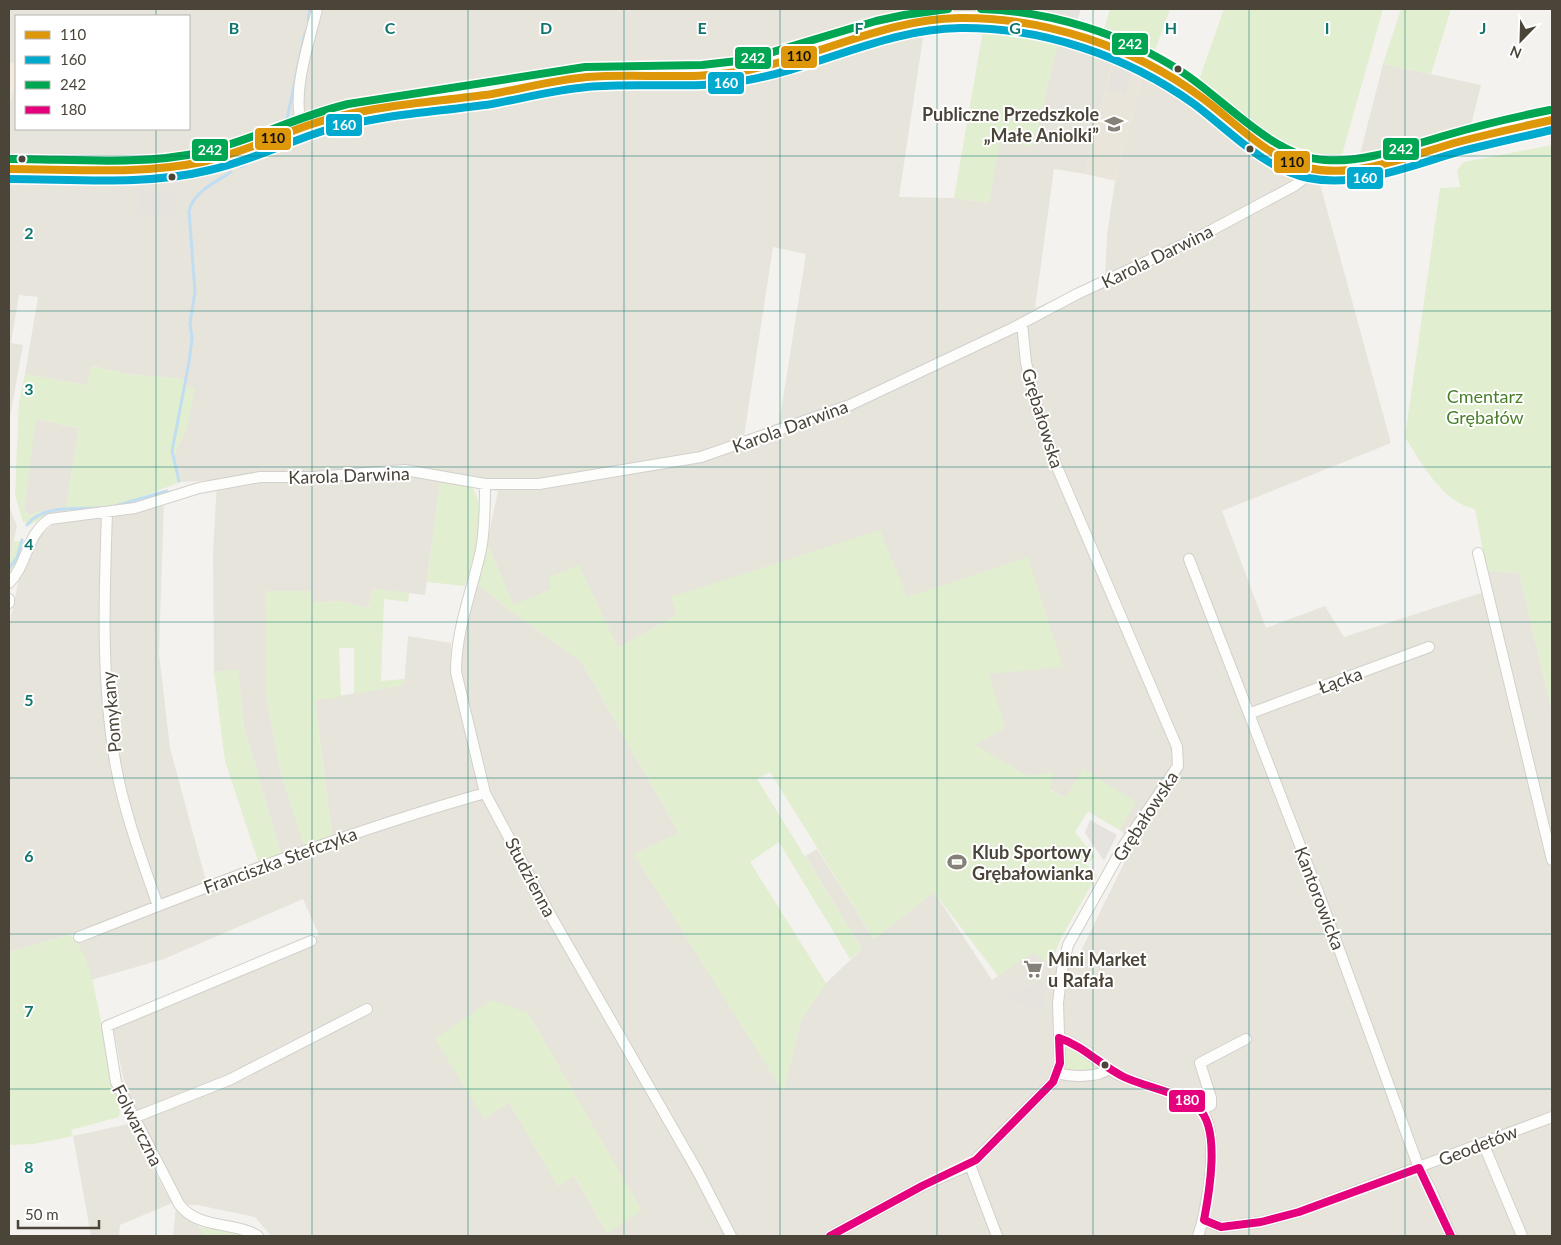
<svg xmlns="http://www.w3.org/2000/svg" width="1561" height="1245" viewBox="0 0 1561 1245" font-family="Lato,sans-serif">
<rect width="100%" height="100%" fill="#f4f2ee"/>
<path fill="#e7e4dc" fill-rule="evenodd" d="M9,9H942L927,11L899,197L954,198L989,203L999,141L1033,146L1058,43L1113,59L1085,174L1054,169L1035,308L1105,278L1107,235L1115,181L1143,73L1320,184L1391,443L1222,511L1266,628L1325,606L1344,637L1484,592L1487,571L1519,573L1552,711V1236H271L255,1217L197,1205H185L129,1107L113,1027L319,935L303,899L164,959L91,980L77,941L111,923L9,952V627L19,578L41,535L56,522L112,516L164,503L159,653L170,748L206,881L281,854L244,727L238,670L214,672L213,553L217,480L181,482L174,455L187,428L184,379L126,374L92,366L87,385L25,374L38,297L19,295L11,343L23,345L10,417L9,478ZM16,16H189V129H16ZM773,247L806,254L779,423L744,436ZM440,483L498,491L487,543L514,606L551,589L618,648L677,615L671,597H907L988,674L1005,728L974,745L1120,830L1134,843L1074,965L1051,964L1033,952L992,980L934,892L874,939L817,849L805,856L862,949L826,983L801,1020L783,1091L634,854L679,833L581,661L512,612L477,584L466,615L459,657L463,680L490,788L476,791L480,786L451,675V643L408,636L404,685L315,700L332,836L304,845L281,773L266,696L311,591L312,603L341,601L368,608L373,589L425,595ZM528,1013L641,1210L607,1233L574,1175L558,1186L509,1102L484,1119Z
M1383,64L1481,85L1471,125L1391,148L1360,154Z
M35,419L79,428L65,514L42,518L39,511L29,516L24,510Z
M9,506L17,526L9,563Z
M128,1124L172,1203L120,1225L119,1236H91L73,1136Z
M176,1206L184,1217L200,1227L205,1236H173Z"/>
<path fill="#f3ebdf" d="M9,62L16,64V80L9,107Z"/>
<path fill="#eae5da" d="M1113,59L1143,73L1115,181L1085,174Z"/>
<path fill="#e1eecf" d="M1110,9H1170L1154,53L1103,33Z
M1224,9H1383L1342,155L1360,154V159C1294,173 1245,118 1199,80Z
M1401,9H1451L1431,74L1383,64Z
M983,30L1058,43L1033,147L1000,141L989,203L954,198Z
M1552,145V710L1519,573L1487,571L1475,509C1442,502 1422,464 1405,437L1440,188L1460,187L1457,170L1464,162Z
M91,366L126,374L184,379L183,387L195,388L187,428L174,455L181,482L106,510L65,514L79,428L36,419L24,510L29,516L39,511L42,518L30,525L23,522L15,495L19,402L25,374L87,385Z
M440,483L472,487C491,516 473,555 465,586L427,582Z
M880,530L907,597L1028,557L1063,667L989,674L1005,728L975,745L1027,776L1054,772L1050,790L1065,798L1083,769L1136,802L1120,830L1088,811L1075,832L1095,857L1086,864L1097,875L1061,938L1051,964L1033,953L998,976L934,892L874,939L770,772L757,779L862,949L850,959L779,842L750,862L826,983L801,1020L783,1092L634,854L679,833L581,661L512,612L477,584L487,543L514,605L551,589L548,578L579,565L618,648L677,615L671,597Z
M14,541L26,542L9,579V563Z
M373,589L409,593L408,602L384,599L381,681L404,679V685L354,694V648H339L341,697L315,700L332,837L304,846L281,773L266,696L265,591H312V603L341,601L368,608Z
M238,669L244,727L281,854L258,861L225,761L214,672Z
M70,935C97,956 103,1049 112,1084C115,1096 122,1105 119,1117L71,1130L73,1136L34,1144L9,1145V952Z
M491,1000L528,1013L642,1211L607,1233L575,1176L558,1187L509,1102L484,1119L435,1039Z
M1067,1047L1096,1067V1069L1066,1070L1065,1049Z
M200,1227L246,1236H205Z"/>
<path fill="#e6e3df" d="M1035,9H1081L1076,25L1033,14Z
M1114,66L1132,71L1125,94L1107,89Z
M139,191L176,192L174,217L138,214Z
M1090,820L1117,835L1104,861L1085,833Z
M1044,982V1012L1003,996Z"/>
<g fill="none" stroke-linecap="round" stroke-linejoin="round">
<path stroke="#c0ddf1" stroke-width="3" d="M308,20L310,9
M261,135L284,124L287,119L305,33
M228,148L253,139
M241,167L272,151L281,142
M179,481L172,451L189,362L192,338L190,323L195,292L189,211C194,191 216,182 231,172
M115,506L167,491
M27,525C41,505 77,509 99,508
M9,568L17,558L22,540"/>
<g stroke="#d2d0cb" stroke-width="12">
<path id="street" d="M302,127C291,93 309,43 317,9
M485,484C485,505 485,529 481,550C472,591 456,629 456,672L485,793L551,916L698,1172L731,1236
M107,513C104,597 101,684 116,767C125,815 142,860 158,906
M1478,553L1552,860
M1189,559L1320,897L1419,1168L1431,1190L1451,1236
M9,583C28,564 26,534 50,519L135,508L199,488L260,477H313L405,470L485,484H539L701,457L850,405L1013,328L1077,294L1195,239L1294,186L1302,180L1309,168
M9,599V603
M1251,713L1429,647
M79,937C213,884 347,832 485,793
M1059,1038C1081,1043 1098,1064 1117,1074C1139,1085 1186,1094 1201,1110C1221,1132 1207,1210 1198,1236
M1058,1073C1071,1077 1098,1078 1108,1069
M1201,1110L1211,1105V1098L1200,1063L1246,1039
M133,1118L229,1080L367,1009
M1483,1143L1522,1236
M970,1165L997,1236
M1204,1220L1221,1227L1261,1222L1299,1212L1552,1117
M258,1236C234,1221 198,1230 179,1204L116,1082L107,1026L311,941
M830,1236L922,1186L970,1165L1053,1082L1060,1063L1058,1003L1062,970L1068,945L1124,845L1178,766L1177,747L1057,467L1039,415L1026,363L1022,323"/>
</g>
<g stroke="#d3cfc5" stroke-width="16">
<path id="secondary" d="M9,169C67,169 128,173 186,165C237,158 283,131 332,118C379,106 428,103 476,96C505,92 534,85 563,80C625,70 687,82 748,70C819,55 886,19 959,18C1041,17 1136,47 1201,97C1229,118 1275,161 1308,168C1350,177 1395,160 1434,149C1473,137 1513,128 1552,120"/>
</g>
<use href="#street" stroke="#fdfdfc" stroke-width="10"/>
<use href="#secondary" stroke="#f7f6f1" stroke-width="14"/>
<g stroke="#fff" stroke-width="11">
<path id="bus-1" d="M9,169C73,169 139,175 202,162C239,154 274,137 309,125C335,116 361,111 388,107C422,102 457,99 492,94C524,88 555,80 587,77C641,73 695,81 748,70C820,56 886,19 959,18C1045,17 1133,47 1201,97C1234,121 1267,158 1308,168C1357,179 1411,155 1458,142C1489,134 1520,127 1552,120"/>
</g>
<g stroke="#fff" stroke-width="11">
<path id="bus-2" d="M9,179C75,179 145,186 210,170C247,162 281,145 317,133C340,125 364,121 388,117C422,112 457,109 492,104C524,98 555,90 587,87C641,82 695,90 748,80C820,67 886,29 960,28C1042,27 1127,56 1194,104C1229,130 1264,169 1308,178C1358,188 1410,166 1458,152C1489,144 1521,137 1552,130"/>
</g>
<g stroke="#fff" stroke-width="11">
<path id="bus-3" d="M981,9C1050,11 1124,34 1182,72C1224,99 1273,157 1325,160C1366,163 1408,146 1447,135C1481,125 1515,117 1550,110
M9,159C73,159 140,166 203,152C253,140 298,116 348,104L585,67L702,65L746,60L876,21L904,15L948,9"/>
</g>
<g stroke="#fff" stroke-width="11">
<path id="bus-4" d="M1059,1038C1084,1046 1101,1066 1124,1077C1148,1088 1179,1092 1198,1108C1221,1128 1209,1194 1204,1220L1221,1227L1261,1222L1299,1212L1419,1168L1451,1236
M830,1236L922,1186L976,1160L1053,1082L1060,1063L1059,1038"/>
</g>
<use href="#bus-1" stroke="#dd9709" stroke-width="8"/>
<use href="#bus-2" stroke="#00a9ce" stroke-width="8"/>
<use href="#bus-3" stroke="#00a651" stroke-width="8"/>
<use href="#bus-4" stroke="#e5007d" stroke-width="8"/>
</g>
<path fill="none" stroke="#0f766e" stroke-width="1" stroke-opacity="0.55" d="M156,9V16M312,9V1236M468,9V1236M624,9V1236M780,9V1236M937,9V1236M1093,9V1236M1249,9V1236M1405,9V1236M156,129V1236M9,156H1552M9,311H1552M9,467H1552M9,622H1552M9,778H1552M9,934H1552M9,1089H1552"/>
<defs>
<g id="school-bare" transform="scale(1.5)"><path d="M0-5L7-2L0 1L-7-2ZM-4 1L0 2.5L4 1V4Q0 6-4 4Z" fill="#868178" stroke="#fff" stroke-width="2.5" paint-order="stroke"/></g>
<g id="stadium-bare" transform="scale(1.5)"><path d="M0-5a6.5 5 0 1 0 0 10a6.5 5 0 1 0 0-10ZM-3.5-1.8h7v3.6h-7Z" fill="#868178" stroke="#fff" stroke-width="2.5" paint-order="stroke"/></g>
<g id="supermarket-bare" transform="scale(1.5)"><path d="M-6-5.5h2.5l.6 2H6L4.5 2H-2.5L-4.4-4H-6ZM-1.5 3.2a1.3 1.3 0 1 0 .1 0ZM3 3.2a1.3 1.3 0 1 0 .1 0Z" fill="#868178" stroke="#fff" stroke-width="2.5" paint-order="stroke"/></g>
</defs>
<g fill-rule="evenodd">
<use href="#school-bare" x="1114" y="124"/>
<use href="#stadium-bare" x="957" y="862"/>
<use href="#supermarket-bare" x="1033" y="969"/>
</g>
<g fill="#4b4439" stroke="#fff" stroke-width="2">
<circle cx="1178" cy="69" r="4.5"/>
<circle cx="1250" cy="149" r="4.5"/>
<circle cx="22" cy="159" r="4.5"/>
<circle cx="172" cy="177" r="4.5"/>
<circle cx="1105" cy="1065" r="4.5"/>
</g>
<g text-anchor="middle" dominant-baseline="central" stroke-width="4" stroke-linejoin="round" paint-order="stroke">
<g font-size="18" font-weight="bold" fill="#4b4439" stroke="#fff" text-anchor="start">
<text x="1099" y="114" text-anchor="end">Publiczne Przedszkole<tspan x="1099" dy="21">„Małe Aniolki”</tspan></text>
<text x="972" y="852">Klub Sportowy<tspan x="972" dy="21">Grębałowianka</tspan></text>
<text x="1048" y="959">Mini Market<tspan x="1048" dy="21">u Rafała</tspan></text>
</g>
<g font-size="18" fill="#4b4439" stroke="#fff">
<text transform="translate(1157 256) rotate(-26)">Karola Darwina</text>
<text transform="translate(1043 418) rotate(73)">Grębałowska</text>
<text transform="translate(790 426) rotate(-20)">Karola Darwina</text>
<text transform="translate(349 475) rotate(-2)">Karola Darwina</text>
<text transform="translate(1340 680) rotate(-20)">Łącka</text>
<text transform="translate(111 712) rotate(-95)">Pomykany</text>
<text transform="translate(1145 816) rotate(-57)">Grębałowska</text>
<text transform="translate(280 860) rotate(-20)">Franciszka Stefczyka</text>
<text transform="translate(531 877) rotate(62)">Studzienna</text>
<text transform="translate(1320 898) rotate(69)">Kantorowicka</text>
<text transform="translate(138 1125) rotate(63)">Folwarczna</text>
<text transform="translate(1478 1145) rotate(-21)">Geodetów</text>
</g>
<g font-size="18" fill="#4a7f2a" stroke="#fff">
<text x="1485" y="396">Cmentarz<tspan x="1485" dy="21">Grębałów</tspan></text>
</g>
</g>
<g font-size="16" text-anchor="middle" font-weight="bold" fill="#0f766e" stroke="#fff" stroke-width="4" stroke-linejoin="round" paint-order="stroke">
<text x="234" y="34">B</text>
<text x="390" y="34">C</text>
<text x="546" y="34">D</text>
<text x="702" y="34">E</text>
<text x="859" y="34">F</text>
<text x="1015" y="34">G</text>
<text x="1171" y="34">H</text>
<text x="1327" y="34">I</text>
<text x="1483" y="34">J</text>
<text x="29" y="239">2</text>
<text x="29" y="395">3</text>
<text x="29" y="550">4</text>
<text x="29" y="706">5</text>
<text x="29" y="862">6</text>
<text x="29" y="1017">7</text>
<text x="29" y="1173">8</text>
</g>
<g stroke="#fff" stroke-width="2">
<rect x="1111" y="32" width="38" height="24" rx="5" fill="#00a651"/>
<rect x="780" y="45" width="38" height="24" rx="5" fill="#dd9709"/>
<rect x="734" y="46" width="38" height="24" rx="5" fill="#00a651"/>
<rect x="707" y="71" width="38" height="24" rx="5" fill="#00a9ce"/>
<rect x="325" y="113" width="38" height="24" rx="5" fill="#00a9ce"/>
<rect x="254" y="127" width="38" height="24" rx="5" fill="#dd9709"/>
<rect x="1382" y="137" width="38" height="24" rx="5" fill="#00a651"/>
<rect x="191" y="138" width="38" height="24" rx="5" fill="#00a651"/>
<rect x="1273" y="150" width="38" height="24" rx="5" fill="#dd9709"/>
<rect x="1346" y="166" width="38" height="24" rx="5" fill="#00a9ce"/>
<rect x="1168" y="1089" width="38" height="24" rx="5" fill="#e5007d"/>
</g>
<g font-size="14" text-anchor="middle" font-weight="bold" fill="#fff">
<text x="1130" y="49">242</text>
<text x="753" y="63">242</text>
<text x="726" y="88">160</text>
<text x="344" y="130">160</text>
<text x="1401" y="154">242</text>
<text x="210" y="155">242</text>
<text x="1365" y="183">160</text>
<text x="1187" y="1105">180</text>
</g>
<g font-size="14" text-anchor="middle" font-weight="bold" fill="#111">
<text x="799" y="61">110</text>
<text x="273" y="143">110</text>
<text x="1292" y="167">110</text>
</g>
<rect width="1561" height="1245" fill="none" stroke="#4b4439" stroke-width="20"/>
<rect x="15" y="15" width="175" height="115" fill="#ffffff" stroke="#b7b4b0"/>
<rect x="25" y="31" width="25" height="8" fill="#dd9709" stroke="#b7b4b0"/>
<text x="60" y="40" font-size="15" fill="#4b4439">110</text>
<rect x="25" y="56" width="25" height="8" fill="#00a9ce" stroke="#b7b4b0"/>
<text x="60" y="65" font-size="15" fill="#4b4439">160</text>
<rect x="25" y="81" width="25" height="8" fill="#00a651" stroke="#b7b4b0"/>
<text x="60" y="90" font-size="15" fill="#4b4439">242</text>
<rect x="25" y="106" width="25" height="8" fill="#e5007d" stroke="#b7b4b0"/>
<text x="60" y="115" font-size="15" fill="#4b4439">180</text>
<g transform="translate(1521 40) rotate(203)" stroke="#ffffff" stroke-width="4" paint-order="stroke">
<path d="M0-4L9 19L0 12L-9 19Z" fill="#4b4439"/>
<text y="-8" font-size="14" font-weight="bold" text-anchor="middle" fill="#4b4439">N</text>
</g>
<path d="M18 1220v8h81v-8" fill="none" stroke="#4b4439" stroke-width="2.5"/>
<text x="25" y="1220" font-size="15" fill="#4b4439" stroke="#ffffff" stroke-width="4" paint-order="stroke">50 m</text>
</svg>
